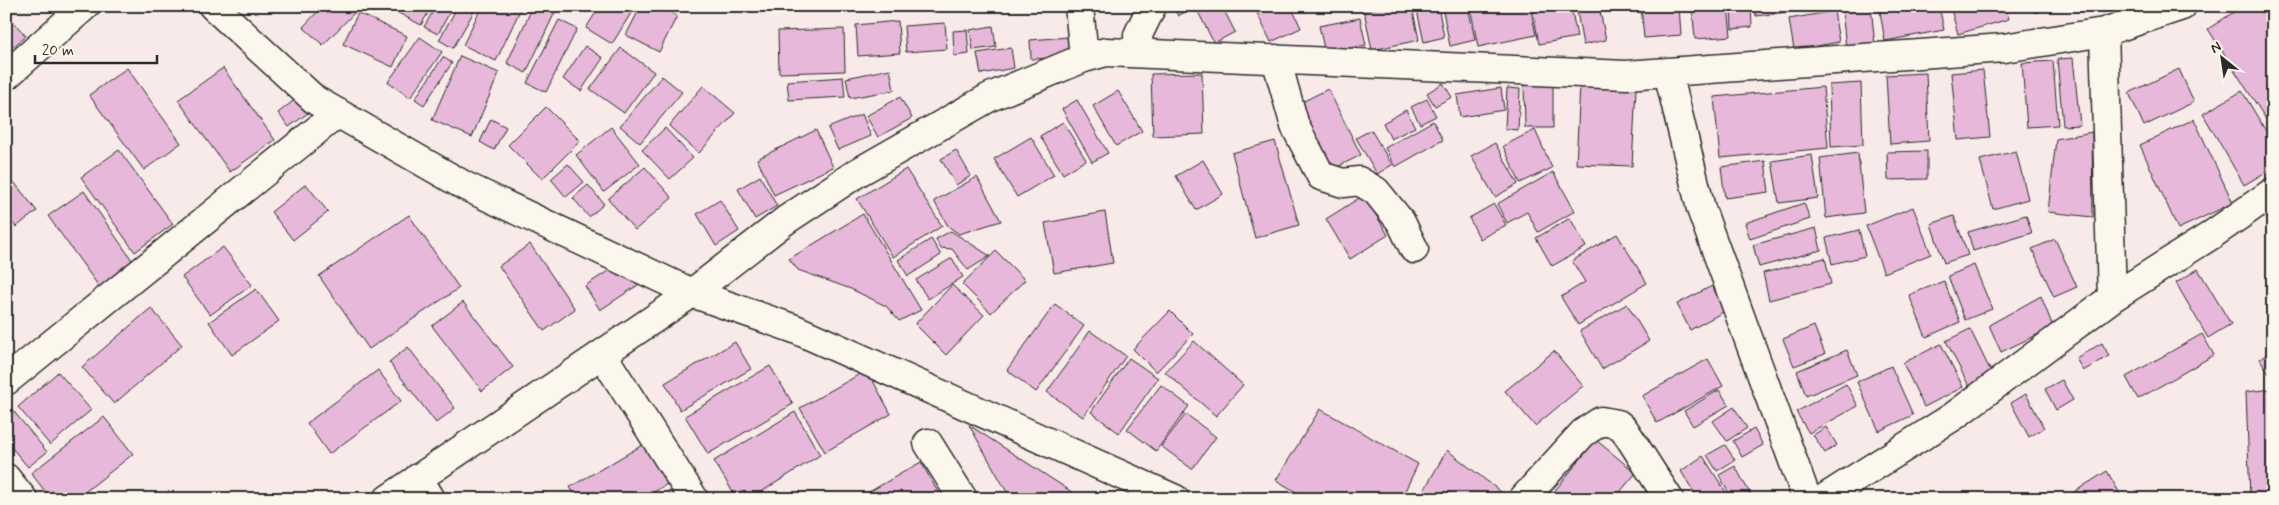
<svg xmlns="http://www.w3.org/2000/svg" width="2279" height="505" viewBox="0 0 2279 505" font-family="Mynerve,sans-serif">
<rect width="100%" height="100%" fill="#f7eae8"/>
<filter id="ink" filterUnits="userSpaceOnUse"><feTurbulence type="fractalNoise" baseFrequency=".02" numOctaves="2"/><feDisplacementMap in="SourceGraphic" scale="10" xChannelSelector="R" yChannelSelector="G"/><feConvolveMatrix kernelMatrix="1 2 1 2 8 2 1 2 1" color-interpolation-filters="sRGB"/></filter>
<g filter="url(#ink)">
<path fill="#e7b8da" stroke="#2b2b2b" d="M323,6H355L358,9L323,45L303,27Z
M392,6H432L421,25L391,9Z
M436,6H453L438,34L424,27Z
M458,6H477L453,48L439,40Z
M482,6H522L496,61L463,45Z
M533,6H558L526,73L507,63Z
M600,6H621L631,13L612,44L586,28Z
M641,6H658L677,16L659,52L626,35Z
M1177,6H1191L1192,8L1178,16L1174,8Z
M1195,6H1222L1235,32L1214,43Z
M1271,6H1291L1301,28L1271,42L1257,13Z
M1387,6H1412L1419,40L1372,50L1364,11Z
M1416,6H1438L1444,37L1424,42Z
M1442,6H1468L1475,40L1450,46Z
M1470,6H1530L1536,35L1478,47Z
M1532,6H1571L1577,37L1539,44Z
M1576,6H1599L1606,40L1583,45Z
M1641,6H1679L1681,35L1644,38Z
M1692,6H1728L1731,36L1695,39Z
M1731,6H1751L1752,27L1732,29Z
M1755,6H1827V7L1756,16Z
M1879,6H1939L1944,30L1885,41Z
M1950,6H2005L2009,19L1958,34Z
M2031,6H2049L2035,13Z
M2243,6H2269L2273,13V130L2208,29Z
M1871,7L1875,45L1846,48L1842,10Z
M1834,11L1839,42L1794,50L1789,19Z
M358,13L407,36L393,67L343,44Z
M6,14L26,36L6,53Z
M1360,18L1366,45L1325,53L1319,26Z
M559,20L577,29L546,92L527,83Z
M898,21L900,53L858,56L856,25Z
M945,23L947,49L906,52L904,26Z
M993,26L996,47L973,50L970,30Z
M844,29L845,71L779,73L778,31Z
M967,30L969,54L954,56L953,31Z
M420,37L442,52L410,98L388,82Z
M1068,37L1069,57L1031,59L1030,40Z
M585,46L603,58L581,91L563,79Z
M621,48L654,72L624,113L590,89Z
M1011,48L1014,68L981,74L977,53Z
M460,56L499,73L472,137L432,120Z
M443,57L452,63L424,105L415,99Z
M2073,58L2080,125L2063,126L2057,59Z
M2053,61L2058,125L2027,127L2022,63Z
M127,68L181,143L144,170L89,95Z
M223,68L275,140L230,172L178,100Z
M890,69L894,90L850,98L846,78Z
M2179,69L2194,102L2144,126L2129,93Z
M1983,70L1990,137L1958,140L1951,73Z
M1202,73L1204,134L1153,136L1151,74Z
M1926,73L1929,141L1890,144L1886,75Z
M662,76L682,92L640,143L620,126Z
M843,77L845,97L789,100L787,81Z
M1443,83L1452,97L1435,106L1427,93Z
M1861,83L1863,145L1831,147L1829,85Z
M1524,84H1553V128H1525Z
M1580,85L1636,88L1632,166L1576,164Z
M703,86L735,113L699,153L669,126Z
M1823,87L1828,148L1720,158L1714,97Z
M1501,88L1504,110L1460,117L1457,95Z
M1507,88L1520,89L1518,130L1505,129Z
M1328,89L1361,155L1333,169L1300,103Z
M1118,91L1142,131L1116,146L1093,106Z
M2242,91L2273,143V168L2244,185L2203,114Z
M900,97L912,118L878,137L866,116Z
M297,98L308,113L289,127L278,113Z
M1427,99L1436,116L1420,124L1411,107Z
M1077,100L1108,153L1092,162L1062,109Z
M546,107L580,141L542,179L508,145Z
M1406,110L1415,127L1391,139L1383,123Z
M862,114L871,136L838,150L828,128Z
M491,119L506,127L494,150L480,142Z
M2194,119L2233,203L2178,229L2140,145Z
M1433,121L1443,140L1395,167L1385,148Z
M1063,122L1086,160L1063,174L1040,136Z
M611,127L640,164L604,192L576,155Z
M665,128L693,158L670,179L642,150Z
M816,130L833,167L774,195L757,159Z
M1371,130L1392,165L1377,174L1356,138Z
M1535,130L1552,168L1520,183L1503,146Z
M2092,132L2093,217L2048,212L2056,139Z
M1031,137L1054,175L1017,197L994,159Z
M1275,141L1299,225L1255,238L1232,153Z
M1495,143L1518,184L1495,197L1471,156Z
M119,150L173,224L135,252L81,177Z
M956,150L971,176L956,185L941,159Z
M1927,151V179L1888,180L1887,152Z
M2016,151L2028,199L1993,209L1980,160Z
M1858,153L1864,213L1826,218L1820,158Z
M1812,155L1818,198L1779,203L1772,161Z
M1203,160L1223,194L1196,210L1176,176Z
M1765,161L1769,192L1725,198L1721,167Z
M568,164L584,182L566,197L551,179Z
M645,167L672,198L635,230L608,199Z
M906,169L942,226L893,257L857,199Z
M6,172L37,211L16,227L6,214Z
M1553,172L1575,211L1538,232L1527,212L1507,223L1497,204Z
M760,176L777,206L755,219L738,189Z
M977,177L1001,221L959,234L948,226L934,201Z
M306,184L328,212L293,240L271,212Z
M588,185L604,204L589,217L573,198Z
M84,191L134,263L100,288L48,216Z
M1364,195L1388,235L1350,259L1326,219Z
M720,200L739,231L716,246L697,214Z
M1804,203L1810,219L1750,239L1745,223Z
M1494,204L1506,225L1480,239L1469,218Z
M1913,207L1931,254L1884,273L1866,226Z
M1105,212L1113,263L1054,273L1045,223Z
M863,214L921,310L899,321L886,306L851,289L798,270L789,259Z
M409,215L459,288L369,349L319,276Z
M2026,215L2032,233L1973,251L1968,232Z
M1954,216L1968,255L1944,263L1931,224Z
M1570,218L1586,247L1552,266L1536,238Z
M1816,228L1821,250L1759,267L1753,245Z
M1859,230L1865,256L1832,264L1826,238Z
M951,231L990,256L968,270L952,249L940,248L936,239Z
M1617,234L1647,283L1578,325L1561,297L1585,282L1572,261Z
M931,239L941,255L908,276L898,260Z
M2055,239L2077,287L2054,297L2032,249Z
M530,244L575,309L544,331L499,266Z
M223,247L252,285L210,315L182,277Z
M996,251L1025,280L991,313L962,284Z
M952,258L963,277L928,299L916,280Z
M1825,258L1831,284L1769,300L1763,273Z
M622,262L638,285L600,310L585,286Z
M1974,265L1992,309L1965,320L1948,276Z
M2198,269L2231,324L2208,338L2176,283Z
M1944,281L1960,322L1926,337L1909,295Z
M952,285L984,315L946,355L915,324Z
M1712,286L1725,311L1690,330L1677,304Z
M256,289L279,321L232,355L209,322Z
M2041,296L2053,327L2001,352L1989,325Z
M463,302L513,367L482,391L432,326Z
M1055,304L1084,326L1036,392L1007,370Z
M1627,304L1649,341L1602,369L1580,331Z
M151,308L182,345L114,404L82,367Z
M1170,311L1193,334L1156,372L1133,349Z
M1814,326L1825,354L1794,366L1783,339Z
M1970,329L1994,378L1971,390L1946,341Z
M1090,331L1126,356L1083,417L1047,392Z
M2202,334L2214,355L2138,399L2126,377Z
M1194,341L1243,385L1216,416L1165,372Z
M735,342L751,369L680,410L665,383Z
M2102,343L2109,356L2083,371L2076,358Z
M1941,344L1963,387L1924,407L1903,363Z
M408,347L455,408L436,423L389,362Z
M1847,350L1857,375L1806,396L1797,371Z
M2273,350V372L2269,374L2260,359Z
M1554,351L1583,386L1535,426L1505,391Z
M1129,358L1158,378L1119,433L1091,412Z
M1708,359L1723,386L1657,423L1642,396Z
M770,366L793,404L708,454L685,416Z
M1891,366L1913,415L1879,431L1857,382Z
M378,370L401,401L329,454L307,423Z
M867,370L891,414L825,452L800,408Z
M58,372L91,410L50,445L18,407Z
M2062,380L2073,400L2056,410L2045,389Z
M1846,384L1858,406L1809,433L1796,412Z
M1161,385L1189,406L1156,451L1127,429Z
M2273,389V499H2250L2246,392Z
M1719,390L1729,405L1693,426L1684,411Z
M2026,394L2044,428L2029,437L2011,403Z
M1734,407L1747,428L1727,441L1713,421Z
M11,408L47,452L28,467L6,441V411Z
M1320,409L1418,464L1401,499H1308L1276,480Z
M795,412L820,455L750,499H737L714,461Z
M1186,414L1216,437L1192,469L1161,446Z
M104,417L133,454L76,499H51L31,473Z
M969,425L1078,496L1072,499H1011Z
M1826,427L1837,445L1825,453L1813,435Z
M1754,429L1763,445L1742,457L1733,441Z
M1596,440L1636,473L1614,499H1548Z
M646,443L669,483L642,499H577L570,487Z
M1725,445L1735,460L1717,471L1707,455Z
M1447,450L1501,492L1498,499H1419Z
M1703,456L1730,499H1698L1681,471Z
M921,462L942,499H857Z
M1735,466L1753,499H1732L1719,475Z
M2107,471L2123,499H2063Z
M673,493L677,499H663Z"/>
<g fill="none" stroke-linecap="round" stroke-linejoin="round">
<g stroke="#2b2b2b" stroke-width="31">
<path id="minor" d="M213,6L315,100L465,186L692,293L795,329L1175,499
M1079,6L1084,58
M1139,52L1138,35L1152,6
M1276,59L1295,126L1321,176L1343,183L1359,181L1376,191L1401,222L1414,249
M1668,72L1701,209L1807,499
M6,76L85,6
M2112,298L2210,236L2273,192
M602,354L694,499
M6,381L338,113
M928,443L963,499
M6,478L23,499
M418,478L431,499
M388,499L692,293L786,220L857,173L990,97L1084,58L1106,52L1626,75L2004,48L2104,32L2182,6
M1523,499L1583,433L1601,421L1618,424L1624,429L1669,499
M1823,499L1954,416L2112,298L2104,32"/>
</g>
<use href="#minor" stroke="#fbf7ec" stroke-width="28"/>
</g>
</g>
<rect width="2279" height="505" fill="none" stroke="#fbf7ec" stroke-width="25"/>
<rect x="12" y="12" width="2254" height="480" fill="none" stroke="#2b2b2b" stroke-width="2" filter="url(#ink)"/>
<g transform="translate(2222 58) rotate(330)" stroke="#fbf7ec" stroke-width="4" paint-order="stroke">
<path d="M0-4L9 19L0 12L-9 19Z" fill="#2b2b2b"/>
<text y="-8" font-size="14" font-weight="bold" text-anchor="middle" fill="#2b2b2b">N</text>
</g>
<path d="M35 55v8h122v-8" fill="none" stroke="#2b2b2b" stroke-width="2.5"/>
<text x="42" y="55" font-size="15" fill="#2b2b2b" stroke="#fbf7ec" stroke-width="4" paint-order="stroke">20 m</text>
</svg>
